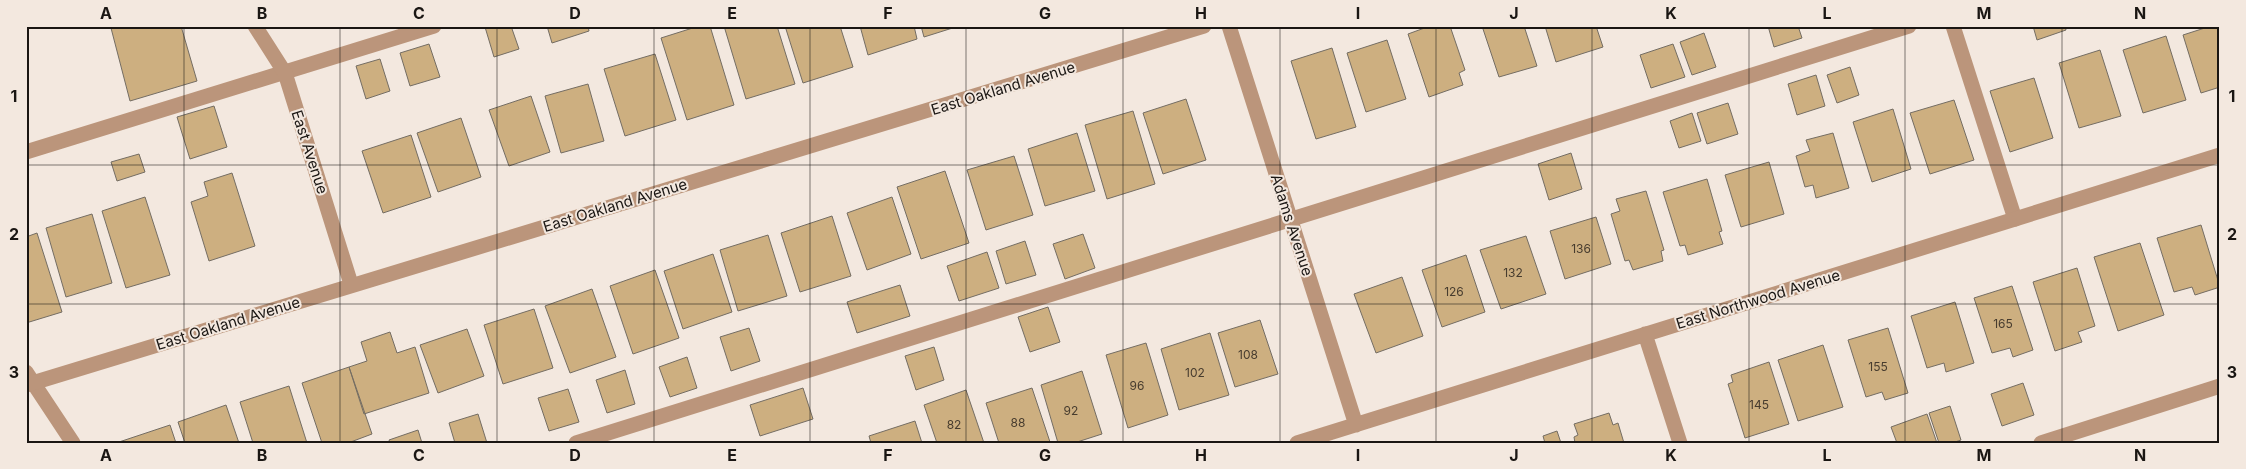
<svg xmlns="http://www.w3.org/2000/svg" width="2246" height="469" viewBox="0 0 2246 469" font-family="Inter,sans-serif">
<rect width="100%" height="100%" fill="#f3e8df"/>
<path fill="#cdaf80" stroke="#746d63" d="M118,26H181L197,81L130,101L111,28Z
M511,26L519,49L494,57L485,27Z
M547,26H588L589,31L552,43Z
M699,26H710L734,105L687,120L661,38Z
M724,26H777L795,84L746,99Z
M785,26H840L853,67L803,83Z
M860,26H914L917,39L868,55Z
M921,26H959L924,37Z
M1430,26H1450L1465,70L1459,73L1463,85L1429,97L1408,34Z
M1482,26H1524L1537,66L1499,77Z
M1545,26H1596L1603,47L1556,62Z
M1768,26H1798L1802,38L1774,47Z
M2033,26H2065L2066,30L2037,40Z
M2211,26H2220V87L2201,93L2183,35Z
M1704,33L1716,67L1692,75L1680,42Z
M2166,36L2186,100L2143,113L2123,50Z
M1387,40L1406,99L1366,112L1347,53Z
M429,44L440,77L410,86L400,53Z
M1673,44L1685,77L1651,88L1640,55Z
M1332,48L1356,127L1316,139L1291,61Z
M2100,50L2121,116L2079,128L2059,63Z
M655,54L676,120L625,136L604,69Z
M380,59L390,91L366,99L356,66Z
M1850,67L1859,95L1837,103L1827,75Z
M1816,75L1825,106L1797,115L1788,84Z
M2034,78L2053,138L2010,152L1990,91Z
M588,84L604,141L561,153L545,96Z
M531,96L550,152L509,166L489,110Z
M1186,99L1206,160L1163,174L1143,113Z
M1954,100L1974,160L1930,174L1910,113Z
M1728,103L1738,134L1707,144L1697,113Z
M214,106L227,147L190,159L177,117Z
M1893,109L1911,169L1872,182L1853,122Z
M1133,111L1155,184L1107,199L1085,125Z
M1692,113L1701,141L1679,148L1670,121Z
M461,118L481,177L438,192L417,133Z
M1077,133L1095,191L1045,206L1028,149Z
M1833,133L1849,188L1816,198L1813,185L1805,187L1796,156L1810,151L1806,140Z
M411,135L431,197L383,213L362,151Z
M1571,153L1582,189L1549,200L1538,164Z
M139,154L145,172L117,181L111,162Z
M1014,156L1033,215L986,230L967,170Z
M1769,162L1784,214L1741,227L1725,175Z
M945,171L969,243L921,259L897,187Z
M232,173L255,246L209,261L191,202L208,196L204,182Z
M1707,179L1722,231L1719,232L1723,244L1688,255L1685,245L1680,246L1663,192Z
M1646,191L1664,250L1661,251L1663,261L1633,270L1629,260L1625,261L1611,214L1620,211L1616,199Z
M145,197L170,275L126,288L102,211Z
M892,197L911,254L867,270L847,213Z
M92,214L112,283L66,297L46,228Z
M832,216L851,276L800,292L781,233Z
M1596,217L1611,264L1565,279L1550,231Z
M2201,225L2220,287L2195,295L2192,287L2174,292L2157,238Z
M37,233L62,312L26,323V237Z
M1083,234L1095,268L1065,279L1053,244Z
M768,235L787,296L738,311L720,250Z
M1526,236L1546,294L1501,309L1480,250Z
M1025,241L1036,275L1006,284L996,251Z
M2140,243L2164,315L2118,331L2094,257Z
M987,252L999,288L959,301L947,266Z
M713,254L732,312L683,329L664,271Z
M1466,255L1485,312L1442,327L1422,270Z
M2077,268L2095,326L2078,332L2082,342L2055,351L2033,282Z
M655,270L679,338L633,354L610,286Z
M1402,277L1423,336L1376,353L1354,294Z
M900,285L910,316L857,333L847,302Z
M2012,286L2033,350L2013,357L2010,348L1992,353L1974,298Z
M592,289L616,357L570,373L545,306Z
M1955,302L1974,363L1946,372L1944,363L1927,368L1911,316Z
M1048,307L1060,342L1030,352L1018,317Z
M534,309L553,368L503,384L484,325Z
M1260,320L1278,374L1235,387L1218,333Z
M749,328L760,361L731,371L720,337Z
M1888,328L1908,393L1885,400L1882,392L1866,397L1848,340Z
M467,329L484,376L438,393L420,345Z
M390,332L397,353L415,347L429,393L364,414L349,367L367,361L361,342Z
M1210,333L1229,395L1179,410L1161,349Z
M1146,343L1168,415L1128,428L1106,355Z
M1823,345L1843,407L1798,421L1778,360Z
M934,347L944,380L916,390L905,356Z
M687,357L697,388L670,397L659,367Z
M1769,362L1789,424L1745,438L1728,384L1733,382L1731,375Z
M349,367L372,434L348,443H322L302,383Z
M625,370L635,404L607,413L596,380Z
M1082,371L1102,434L1074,443H1058L1041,385Z
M2023,383L2034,415L2002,426L1991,394Z
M289,386L307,443H253L240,402Z
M803,388L813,419L760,436L750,405Z
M1032,388L1050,442L999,443L986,403Z
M568,389L579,422L549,431L538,398Z
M966,390L984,443H937L924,405Z
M226,405L239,443H185L178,422Z
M1950,406L1961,440L1952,443H1939L1929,413Z
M1609,413L1613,425L1618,423L1624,443H1575L1574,437L1578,435L1574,424Z
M478,414L487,443H455L449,423Z
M1927,414L1937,443H1897L1891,427Z
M915,421L922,443H871L869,436Z
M170,425L176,443H119V442Z
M418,430L422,443H390L389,440Z
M1557,431L1561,443H1545L1543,436Z"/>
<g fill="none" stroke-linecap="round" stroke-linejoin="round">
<path stroke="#bb957b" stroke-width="15" d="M1953,26L2015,219
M26,152L434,26
M26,372L73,443
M576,443L1909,26
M2041,443L2220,386"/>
<path stroke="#bb957b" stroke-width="15" d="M255,26L285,73L351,284
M1229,26L1356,425
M1645,334L1680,443
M26,385L1204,26
M1297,443L2220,155"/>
</g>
<path fill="none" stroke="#1a1613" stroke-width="1" stroke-opacity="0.55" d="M184,26V443M340,26V443M497,26V443M654,26V443M810,26V443M966,26V443M1123,26V443M1280,26V443M1436,26V443M1592,26V443M1749,26V443M1905,26V443M2062,26V443M26,165H2220M26,304H2220"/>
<g text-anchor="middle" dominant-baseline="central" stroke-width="4" stroke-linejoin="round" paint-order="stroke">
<g font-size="12" fill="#473c2e">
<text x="1581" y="248">136</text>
<text x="1513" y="272">132</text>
<text x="1454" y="291">126</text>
<text x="2003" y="323">165</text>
<text x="1248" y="354">108</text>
<text x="1878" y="366">155</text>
<text x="1195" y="372">102</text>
<text x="1137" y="385">96</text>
<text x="1759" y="404">145</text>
<text x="1071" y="410">92</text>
<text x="1018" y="422">88</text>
<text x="954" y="424">82</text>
</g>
<g font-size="15" fill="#1a1613" stroke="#f3e8df">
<text transform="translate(1003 88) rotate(-17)">East Oakland Avenue</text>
<text transform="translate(310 152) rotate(72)">East Avenue</text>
<text transform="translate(615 205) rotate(-17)">East Oakland Avenue</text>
<text transform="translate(1292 225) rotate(72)">Adams Avenue</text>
<text transform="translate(1758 299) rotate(-17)">East Northwood Avenue</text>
<text transform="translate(228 323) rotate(-17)">East Oakland Avenue</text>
</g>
</g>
<rect width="2246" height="469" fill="none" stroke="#f3e8df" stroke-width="55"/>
<rect x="28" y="28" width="2190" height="414" fill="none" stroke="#1a1613" stroke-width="2"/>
<g font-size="16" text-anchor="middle" font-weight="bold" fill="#1a1613">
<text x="106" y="19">A</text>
<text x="262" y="19">B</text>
<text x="419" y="19">C</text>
<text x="575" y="19">D</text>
<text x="732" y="19">E</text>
<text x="888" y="19">F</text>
<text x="1045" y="19">G</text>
<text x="1201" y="19">H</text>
<text x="1358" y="19">I</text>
<text x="1514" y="19">J</text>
<text x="1671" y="19">K</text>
<text x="1827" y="19">L</text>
<text x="1984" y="19">M</text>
<text x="2140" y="19">N</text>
<text x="14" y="102">1</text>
<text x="2232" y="102">1</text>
<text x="14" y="240">2</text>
<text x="2232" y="240">2</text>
<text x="14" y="378">3</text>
<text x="2232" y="378">3</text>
<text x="106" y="461">A</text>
<text x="262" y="461">B</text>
<text x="419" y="461">C</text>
<text x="575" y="461">D</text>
<text x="732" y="461">E</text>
<text x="888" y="461">F</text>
<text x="1045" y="461">G</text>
<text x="1201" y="461">H</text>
<text x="1358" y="461">I</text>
<text x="1514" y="461">J</text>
<text x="1671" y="461">K</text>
<text x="1827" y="461">L</text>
<text x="1984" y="461">M</text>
<text x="2140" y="461">N</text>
</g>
</svg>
